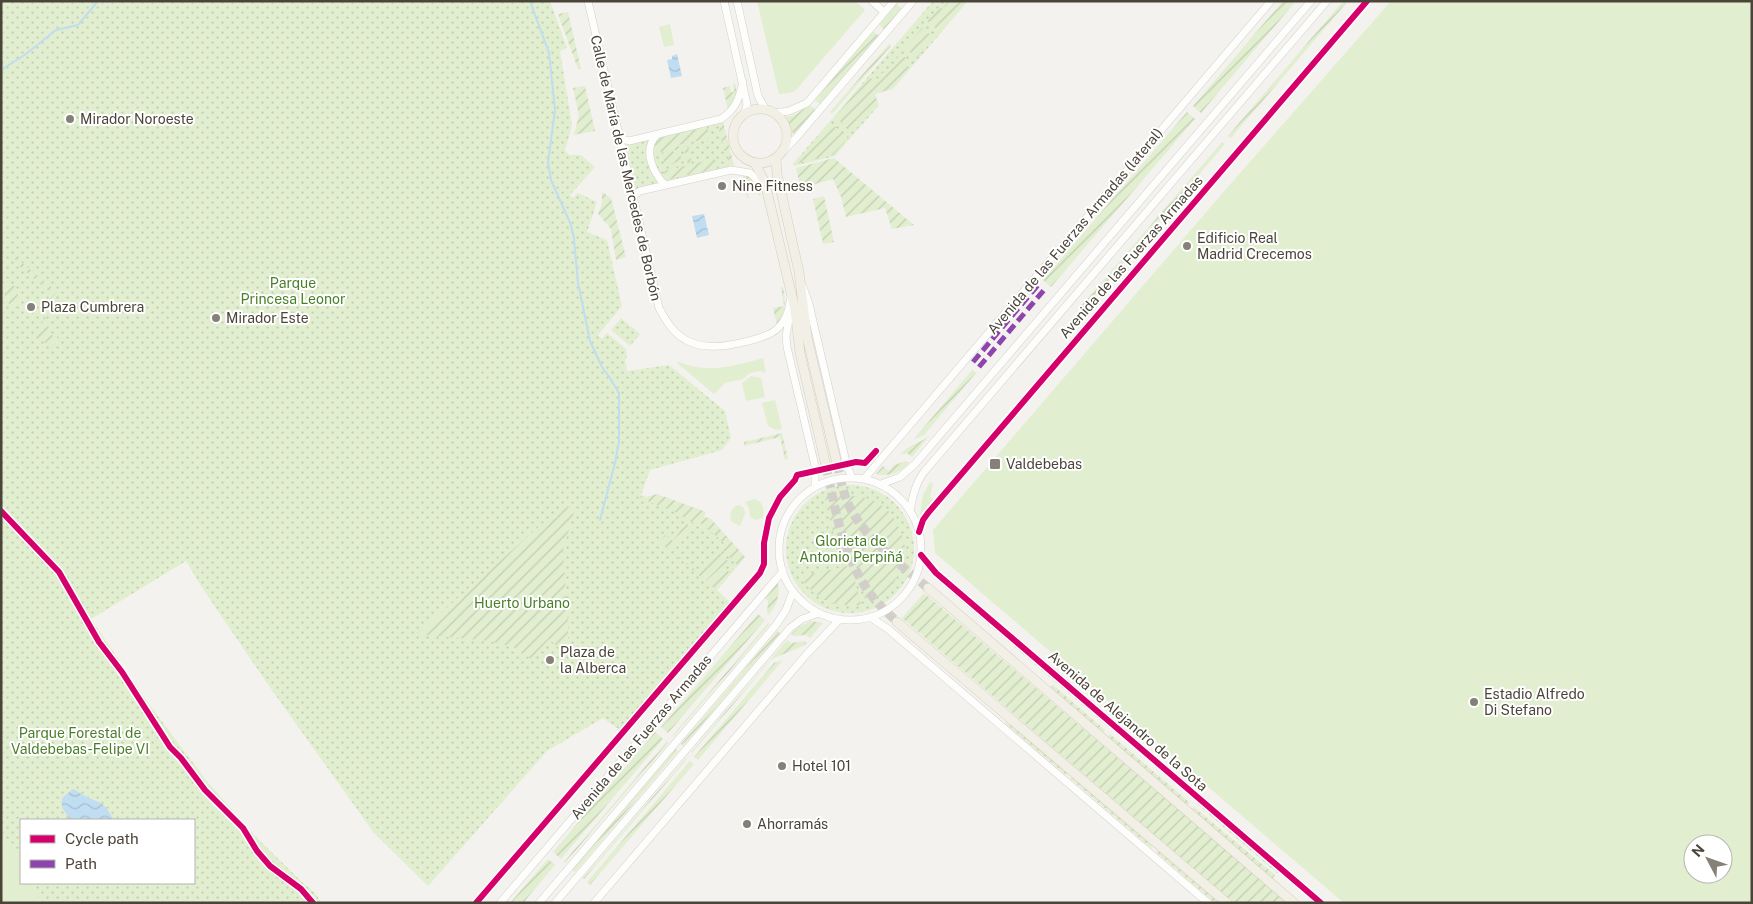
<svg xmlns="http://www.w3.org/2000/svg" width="1753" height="904" viewBox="0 0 1753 904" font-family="'Public Sans',sans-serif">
	<defs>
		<pattern id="park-dots" width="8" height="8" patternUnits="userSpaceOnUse" patternTransform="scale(1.25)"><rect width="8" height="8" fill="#e1eecf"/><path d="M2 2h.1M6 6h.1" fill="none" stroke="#c3cdb2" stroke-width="1.8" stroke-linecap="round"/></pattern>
		<pattern id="garden-furrows" width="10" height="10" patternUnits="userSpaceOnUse" patternTransform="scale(1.25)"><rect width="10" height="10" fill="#e1eecf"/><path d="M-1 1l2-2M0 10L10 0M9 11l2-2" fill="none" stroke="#c3cdb2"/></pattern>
		<pattern id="water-waves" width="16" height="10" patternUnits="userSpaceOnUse" patternTransform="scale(1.25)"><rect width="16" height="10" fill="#c0ddf1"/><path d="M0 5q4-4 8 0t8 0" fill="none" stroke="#a6bfcf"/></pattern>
	</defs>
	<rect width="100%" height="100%" fill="#f4f2ee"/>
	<!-- grass -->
	<path fill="#e1eecf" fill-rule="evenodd" d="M757,1H855L865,10L795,91L790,93L779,94Z
		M1391,1H1752V903H1344L935,553L933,530L1220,196ZM1693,844H1723V874H1693Z
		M670,24L674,45L664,47L659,27Z
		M763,358L766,373L760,371L750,373L743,379L725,383L714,394L677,363L679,362C706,374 735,366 763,358Z
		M751,376L761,378L765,397L746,401L742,383Z
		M775,400L782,429L776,430L768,426L762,403Z
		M930,482L933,484L930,497L934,500L920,515L923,495Z
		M754,499C762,501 765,508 763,516C759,521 754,521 750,516L749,508L745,502Z
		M739,505L744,508L745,514L740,526L732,522C728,515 731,507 739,505Z
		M1,832L21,861V883H31L36,890L40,903H1Z"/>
	<!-- park -->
	<path fill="url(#park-dots)" d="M1,1H550L567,48L560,51L572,125L565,151L569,155H581L595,167L570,195L573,198L578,193L597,202L587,232L607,240L622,306L598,335L602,339L607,333L626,349L627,358L625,359L627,371L669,365L725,411L731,438L722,450L650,470L641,495L711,519L745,557L717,590L730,602L620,730L603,718L547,751L428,886L374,833L269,686L201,586L186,561L91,619L149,704L205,779L253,834L303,883L316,894L321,903H40L36,890L31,883H194V820H21V861L1,832Z
		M933,1H968L893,89L875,94L879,105L835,156L794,166L793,164Z
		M723,122L733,166L636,189L626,145Z
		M621,318L640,334L630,346L611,330Z
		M786 549a64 64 0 1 1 128 0a64 64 0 1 1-128 0Z"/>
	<!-- garden -->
	<path fill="url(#garden-furrows)" d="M949,1H965L939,31L927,21L939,7L942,9Z
		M1283,1H1296L1201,113L1193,106Z
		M1343,1H1348L1231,138L1228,136Z
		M896,4L902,9L885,30L879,25Z
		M568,12L581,69H578L558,14Z
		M922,28L934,38L917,58L905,48Z
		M873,31L879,36L821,105L815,100Z
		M889,44L891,46L832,114L830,112Z
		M900,54L907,59L904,63L910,68L892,89L874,94L878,104L853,132L835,117L869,77L875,82L883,72L886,74L899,60L897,58Z
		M735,83C738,94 735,101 728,110L723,88L730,86L731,92H734L733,84Z
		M585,86L595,131L574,135L579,115L573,88Z
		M810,105L816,110L794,136L786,117L796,114Z
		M1187,112L1195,119L1051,287L1043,280Z
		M723,122L734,165L730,167L726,150L724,151L718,124Z
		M830,122L848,138L833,155L795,164Z
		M707,127L710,138L678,145L679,149L661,153L660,149L652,151L655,139Z
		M1222,142L1225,144L1085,308L1082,305Z
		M688,147L692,164L715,159L717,168L666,180L664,171L688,165L684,148Z
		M679,151L682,161L665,165L662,155Z
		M834,158L914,225L892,229L885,208L846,217L841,197L833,179L801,188L796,168Z
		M742,173C752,177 759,185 761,195L759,196L757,190L748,193L749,198H747Z
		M602,192L611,198L626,257L616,260L611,229L598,214L602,203Z
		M824,196L834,242L823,244L813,199Z
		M14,256L57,292L48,302L47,300L52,294L17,264Z
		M11,283L16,288L19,299L12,307L9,304L3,291Z
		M781,287H783C786,302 786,313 777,325L773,308L784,306Z
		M44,303L46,305L42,309L51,335L57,337L58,339L51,348L37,336L36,331L44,321L40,308Z
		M972,370L976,373L924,435L913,440Z
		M782,433L788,459L785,460L780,437L744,446V442Z
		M930,435L912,457L907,453L900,455C910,443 918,445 930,435Z
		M907,461L909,463C899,473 890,477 876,474L883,466L889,471L894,465Z
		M657,494L706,512L704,517L711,519L745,557L738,566L721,548L724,543L697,520L693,523L677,513L640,498L641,496L646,497Z
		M842,495C880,496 896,510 905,547L840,561L825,499Z
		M576,505L563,550L568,623V641L559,648L549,639L531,659L513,647L490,641L417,634L559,509Z
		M686,523L690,527L671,549L683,560L682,561L660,542L665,535L673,541Z
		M718,551L728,561L706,581L686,565L687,563L699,573Z
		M905,552C900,579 891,591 866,604L857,563Z
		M851,565L861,605C832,607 818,601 800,577Z
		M726,568L729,572L733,568L735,569L717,590L709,584Z
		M941,582L1109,726L1108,727L940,583Z
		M778,583C780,595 777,605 769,615L767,613L768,601L765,598Z
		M924,593L1288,903H1234L902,618Z
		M758,614L765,620L668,733L661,727Z
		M811,621L823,623L810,638L806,635L794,636L791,634L800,626Z
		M768,623L770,624L673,737L672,736Z
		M777,631L780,633L683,746L681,744Z
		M787,640L791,643L805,641L807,643C798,650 782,653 771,660L692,753L691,752Z
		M783,660L698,760L694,757L774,663Z
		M1053,685L1105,730L1103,733L1050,688Z
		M1006,722L1017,728L1069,773L1066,775L1005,723Z
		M655,732L663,739L561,859L553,852Z
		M1110,734L1190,803L1187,806L1107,738Z
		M667,741L668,743L565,863L564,862Z
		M676,749L678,751L575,872L572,870Z
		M686,758L687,759L584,879L583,878Z
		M690,761L694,764L590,885L587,882Z
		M1073,776L1153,845L1151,848L1071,779Z
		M1199,802L1279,871L1277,873L1197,804Z
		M1194,807L1275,875L1272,879L1191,811Z
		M1158,850L1220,903H1215L1156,852Z
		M548,859L555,865L523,903H510Z"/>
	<!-- water -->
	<path fill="url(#water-waves)" d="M677,54L682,76L671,78L667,60L672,59V56Z
		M704,214L709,235L697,238L692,216Z
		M73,789C77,791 80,793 83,795C102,805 102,799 114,820H70L62,807V798Z"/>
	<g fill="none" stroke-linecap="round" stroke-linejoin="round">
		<!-- stream -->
		<path stroke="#c0ddf1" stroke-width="2" d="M530,1L549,53L555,110L548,162L551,180L571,225L574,239L578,283L590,341L602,367L610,378L619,393V442L615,463L600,520
			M1,70L26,54L56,30L78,25L98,1"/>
		<!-- major-tunnel -->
		<path stroke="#d2cfca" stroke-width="9" stroke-dasharray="9 4.5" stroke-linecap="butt" d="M837,464C840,476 842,489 847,501C862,537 899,563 928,588
			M826,466C836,513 844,562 875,600C882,608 890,615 897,622"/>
		<!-- minor casing -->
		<g stroke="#d2d0cb" stroke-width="8">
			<path id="minor" d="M588,1L659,308C666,321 673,333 686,340C692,343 701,346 708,346C723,348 768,339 778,328C787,319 789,309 791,297
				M724,1L747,104L745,113
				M737,1L758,96L766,110
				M872,1L884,12
				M774,113L789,111L807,103L894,1
				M657,135C642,149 653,173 665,185
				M619,138L629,141L721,119C736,109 739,99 743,82
				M781,153L795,139L913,1
				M632,197L640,191L731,170L750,173L765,188
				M803,287L809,304L847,466L852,478
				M790,314L786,336L787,347L815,466V487
				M779 549a71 71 0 1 1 142 0a71 71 0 1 1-142 0Z
				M864,479L1271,1
				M881,484L900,477L915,464L1311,1
				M910,511C913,496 915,484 924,472L1327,1
				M919,532L923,520L928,513L1367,1
				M921,555L936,573L1321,903
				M870,617L888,629L1208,903
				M500,903L783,571
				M539,903L776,625L786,610L793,591
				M555,903L790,628L802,619L819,613
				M594,903L806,655L840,619"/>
		</g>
		<!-- major casing -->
		<g stroke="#d6cebb" stroke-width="10">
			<path id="major" d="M733 136a27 27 0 1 1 54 0a27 27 0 1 1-54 0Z
				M776,158L777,174L799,272L807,337L837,464
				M755,163L765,183L795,309L800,353L826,466
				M928,588L1294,903
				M897,622L1227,903"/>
		</g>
		<!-- minor -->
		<use href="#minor" stroke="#fdfdfc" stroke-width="7"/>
		<!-- major -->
		<use href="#major" stroke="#f2efe6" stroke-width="9"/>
		<!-- quiet -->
		<path stroke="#8e44ad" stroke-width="5" stroke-dasharray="10 5" stroke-linecap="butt" d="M973,362L1038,285
			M979,367L1044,290"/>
		<!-- cycleway casing -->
		<g stroke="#fff" stroke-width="9">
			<path id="cycleway" d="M1,511L59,572L99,642L122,672L170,747L181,758L205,790L243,828L257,851L270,866L301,889L313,903
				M919,532L923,520L928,513L1367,1
				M921,555L936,573L1321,903
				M476,903L760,573L764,564V543L769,518L780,497L795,480L797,475L856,462L865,463L876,451"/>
		</g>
		<!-- cycleway -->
		<use href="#cycleway" stroke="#d6006c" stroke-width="6"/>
	</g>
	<!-- markers -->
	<g fill="#868178" stroke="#fff" stroke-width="2">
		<circle cx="70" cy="119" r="5"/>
		<circle cx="722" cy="186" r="5"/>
		<circle cx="1187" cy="246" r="5"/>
		<circle cx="31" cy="307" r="5"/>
		<circle cx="216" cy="318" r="5"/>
		<rect x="989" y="458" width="12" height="12" rx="2.5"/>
		<circle cx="550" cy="660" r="5"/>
		<circle cx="1474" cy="702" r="5"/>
		<circle cx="782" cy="766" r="5"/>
		<circle cx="747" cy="824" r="5"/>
	</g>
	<g text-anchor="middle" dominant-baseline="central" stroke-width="4" stroke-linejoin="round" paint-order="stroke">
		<!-- poi labels -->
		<g font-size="14" fill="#4b4439" stroke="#fff" text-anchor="start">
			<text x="80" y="119">Mirador Noroeste</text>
			<text x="732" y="186">Nine Fitness</text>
			<text x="1197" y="238">Edificio Real<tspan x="1197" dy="16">Madrid Crecemos</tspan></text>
			<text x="41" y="307">Plaza Cumbrera</text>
			<text x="226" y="318">Mirador Este</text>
			<text x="1006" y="464">Valdebebas</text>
			<text x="560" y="652">Plaza de<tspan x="560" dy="16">la Alberca</tspan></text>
			<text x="1484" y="694">Estadio Alfredo<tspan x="1484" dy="16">Di Stefano</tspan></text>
			<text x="792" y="766">Hotel 101</text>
			<text x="757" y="824">Ahorramás</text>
		</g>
		<!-- street labels -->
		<g font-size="14" fill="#4b4439" stroke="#fff">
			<text transform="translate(626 168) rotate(77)">Calle de María de las Mercedes de Borbón</text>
			<text transform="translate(1075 231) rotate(-50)">Avenida de las Fuerzas Armadas (lateral)</text>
			<text transform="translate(1131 257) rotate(-49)">Avenida de las Fuerzas Armadas</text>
			<text transform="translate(1128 721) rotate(41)">Avenida de Alejandro de la Sota</text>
			<text transform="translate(641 737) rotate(-50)">Avenida de las Fuerzas Armadas</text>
		</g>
		<!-- park labels -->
		<g font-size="14" fill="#4a7f2a" stroke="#fff">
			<text x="293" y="283">Parque<tspan x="293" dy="16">Princesa Leonor</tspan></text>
			<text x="851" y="541">Glorieta de<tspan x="851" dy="16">Antonio Perpiñá</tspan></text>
			<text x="522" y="603">Huerto Urbano</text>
			<text x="80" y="733">Parque Forestal de<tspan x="80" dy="16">Valdebebas-Felipe VI</tspan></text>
		</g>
	</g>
	<!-- border -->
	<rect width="1753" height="904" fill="none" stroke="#4b4439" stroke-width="5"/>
	<!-- legend -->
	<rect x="20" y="819" width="175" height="65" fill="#ffffff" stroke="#b7b4b0"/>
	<rect x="30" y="835" width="25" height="8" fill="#d6006c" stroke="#b7b4b0"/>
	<text x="65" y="844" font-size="15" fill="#4b4439">Cycle path</text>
	<rect x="30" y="860" width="25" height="8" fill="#8e44ad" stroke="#b7b4b0"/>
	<text x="65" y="869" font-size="15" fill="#4b4439">Path</text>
	<!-- north arrow -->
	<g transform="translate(1708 859) rotate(311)"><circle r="24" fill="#ffffff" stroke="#b7b4b0"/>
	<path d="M0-4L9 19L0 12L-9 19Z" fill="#868178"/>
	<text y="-8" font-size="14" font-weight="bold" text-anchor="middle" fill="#4b4439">N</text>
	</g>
</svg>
